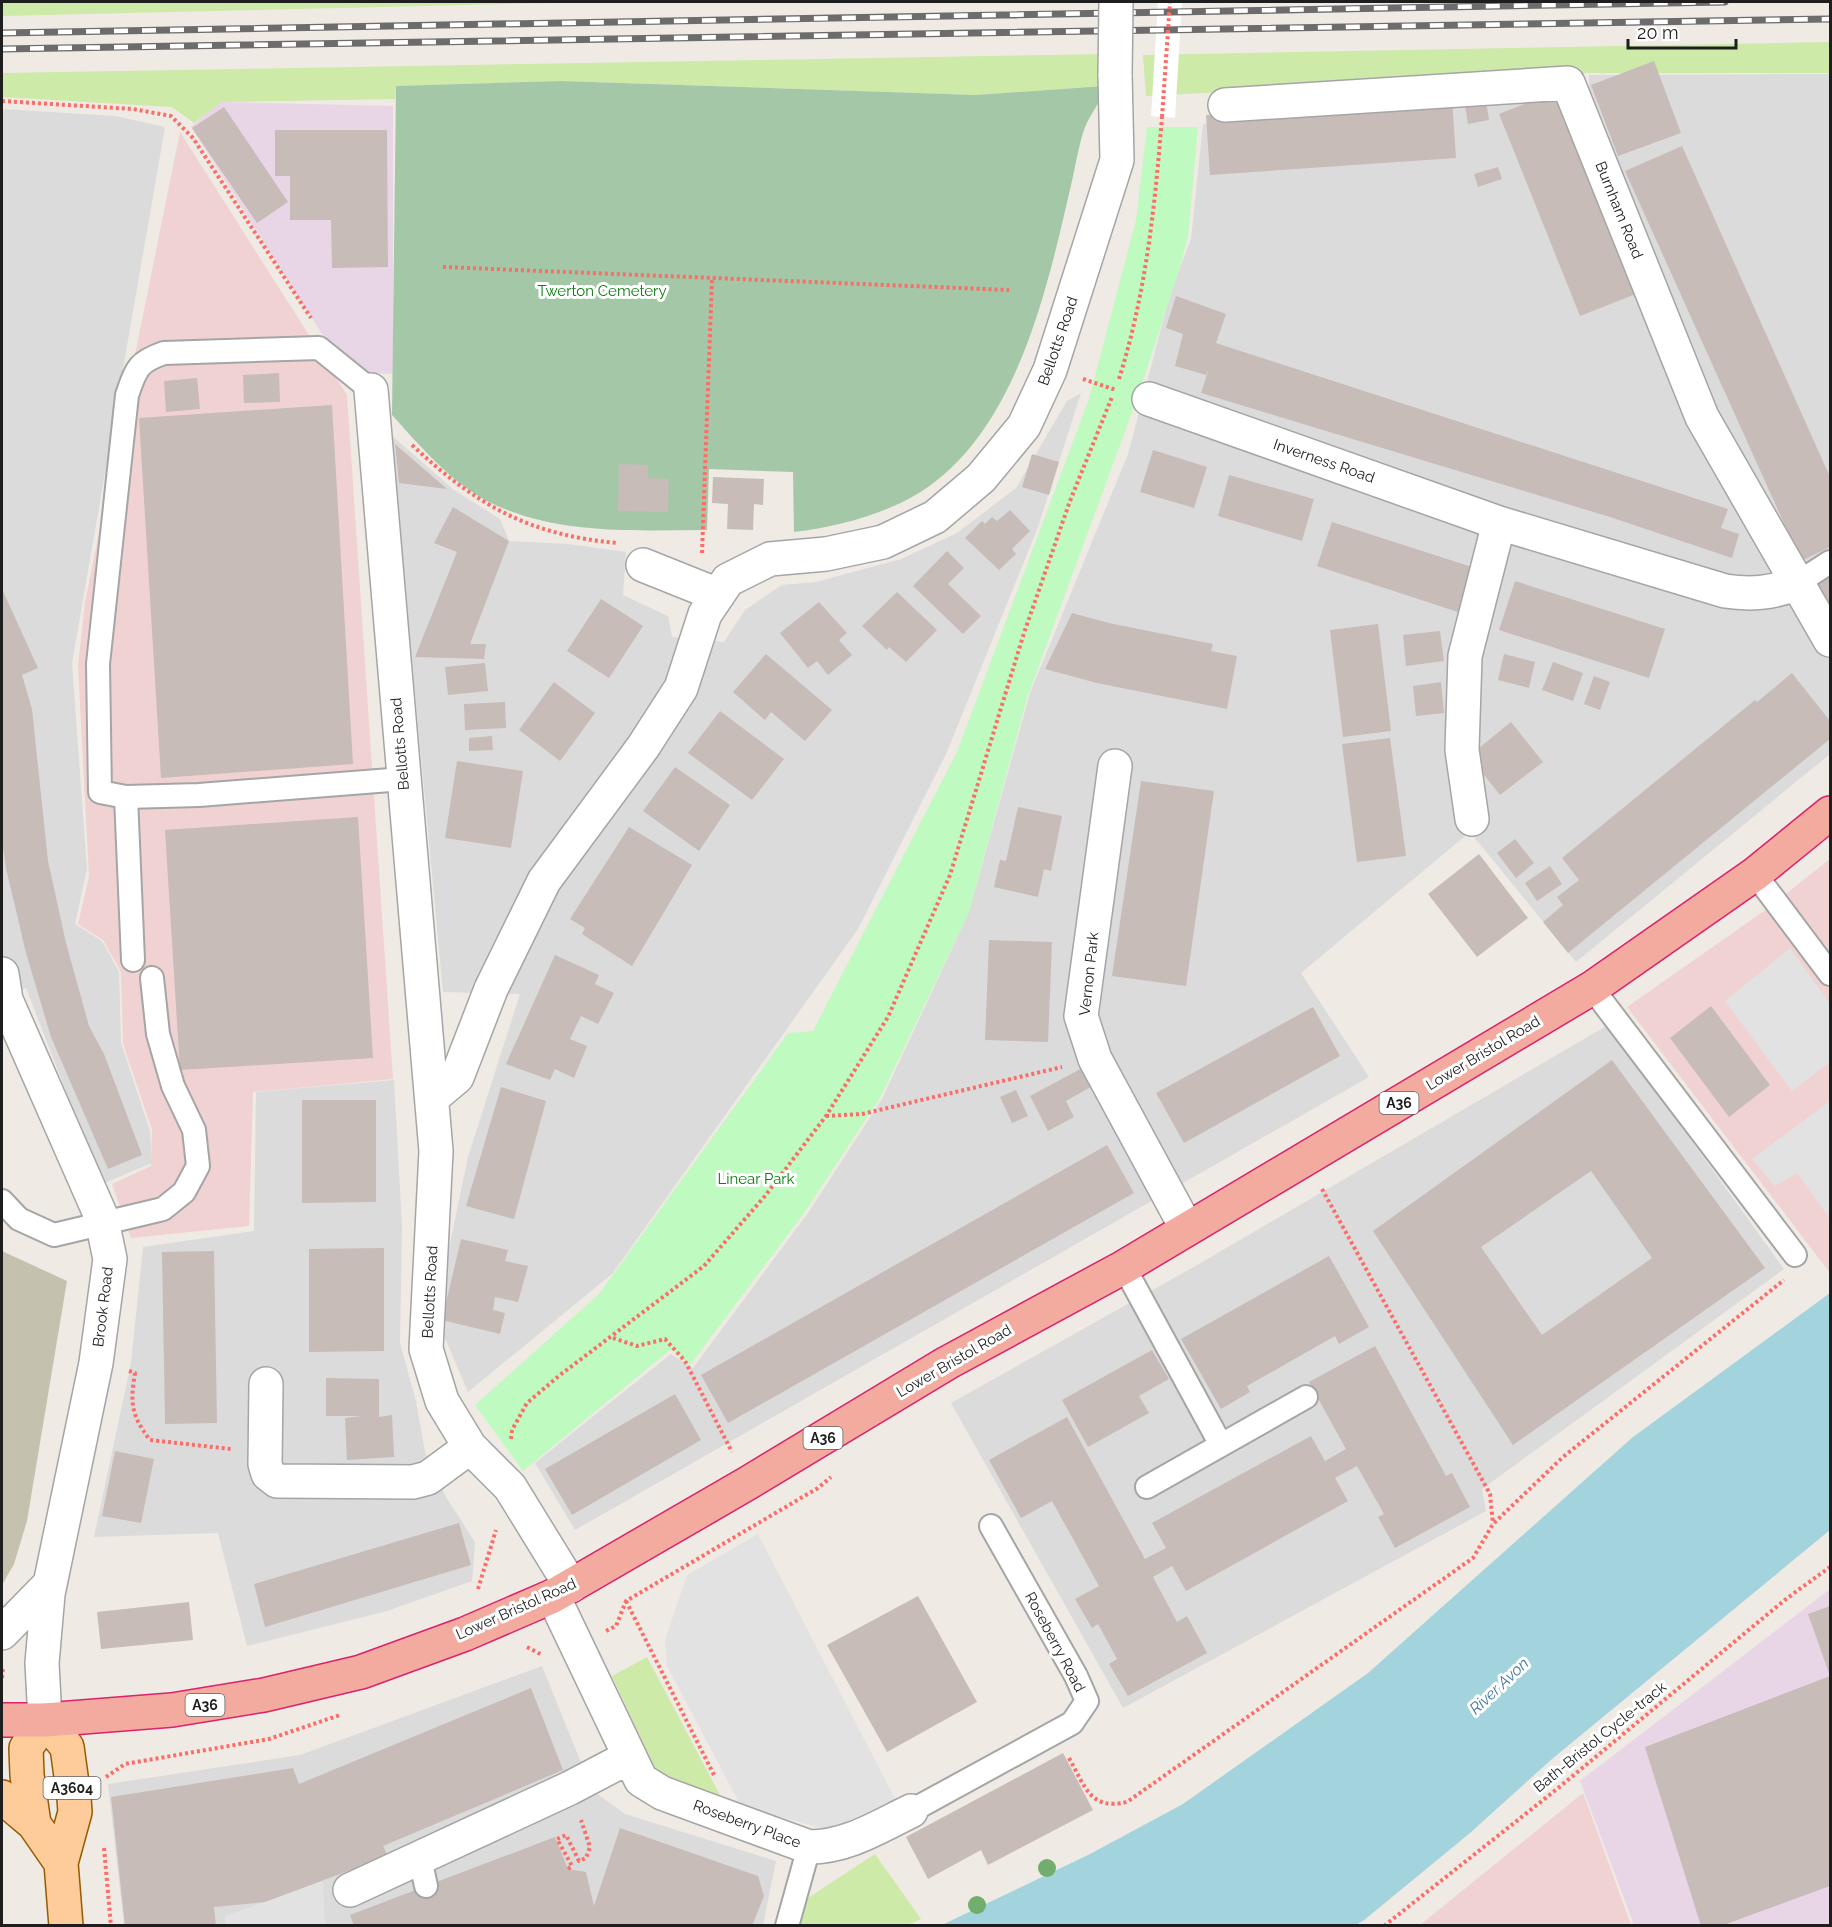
<svg xmlns="http://www.w3.org/2000/svg" width="1832" height="1927" viewBox="0 0 1832 1927" font-family="Raleway,sans-serif">
	<rect width="100%" height="100%" fill="#efeae3"/>
	<!-- residential -->
	<path fill="#dcdbdb" d="M1830,74V754L1576,962L1470,832L1301,973L1369,1077L575,1530L535,1463L671,1354L693,1368L808,1213L882,1099L969,912L1030,693L1128,454L1171,291L1191,239L1203,124L1589,96V75Z
		M2,109L115,116L165,127L72,663L87,869L75,924L102,941L119,972L121,1043L150,1131L152,1163L102,1184L26,988L2,992Z
		M1081,393L1038,527L947,752L858,929L612,1274L468,1392L439,1324V1296L468,1157L520,994L443,992L391,435L454,490L500,519L509,541L568,544L626,552L623,595L668,616L672,637L724,642L745,610L782,585L816,582L901,559L957,533L1016,488L1067,401Z
		M1608,1025L1784,1269L1482,1489L1486,1511L1123,1708L951,1403L1192,1268Z
		M394,1080L402,1226L400,1343L416,1401L425,1452L446,1497L475,1542L472,1581L387,1611L247,1646L218,1533L94,1537L131,1363L143,1247L254,1231L256,1092Z
		M542,1666L592,1790L625,1814L776,1861L763,1925H124L108,1784L300,1755Z"/>
	<!-- commercial -->
	<path fill="#f0d2d3" d="M180,132L347,395L393,1079L253,1092L249,1226L131,1238L112,1184L151,1166L152,1130L123,1044L121,972L103,940L78,924L89,876L78,666L85,602Z
		M1830,859V1273L1627,1007L1767,909Z
		M1583,1793L1631,1925H1420Z"/>
	<!-- industrial -->
	<path fill="#e8d5e6" d="M219,102L393,106V374L362,372L322,334L191,127Z
		M1830,1589V1925H1634L1580,1781Z"/>
	<!-- construction -->
	<path fill="#c4c2af" d="M2,1251L67,1281L27,1521L14,1564L2,1585Z"/>
	<!-- grass -->
	<path fill="#cdeaa8" d="M2,2H597L2,16Z
		M1830,42V73H1587L1146,96L1143,55Z
		M1107,54L1104,86L976,95L561,81L396,86L395,99L221,102L194,123L172,107L2,97V73Z
		M647,1657L720,1795L667,1778L656,1770L612,1676Z
		M875,1854L921,1919L907,1925L799,1926L805,1900Z"/>
	<!-- cemetery -->
	<path fill="#a4c8a7" d="M561,81L976,95L1104,86C1102,101 1091,113 1085,127C1079,144 1076,163 1072,181C1048,284 1018,432 919,493C882,515 837,527 794,532L793,472L709,469L707,530C633,530 556,536 487,501C450,481 420,446 392,415L396,86Z"/>
	<!-- park -->
	<path fill="#bffac0" d="M1147,127H1198L1188,236L1180,267L1138,396L1027,698L969,912L880,1098L804,1213L690,1365L671,1349L523,1471L475,1405L599,1294L788,1033L813,1031L957,752L1089,399L1136,220Z"/>
	<!-- parking -->
	<path fill="#e2e2e2" d="M1790,948L1830,1004V1062L1792,1091L1725,1001Z
		M1830,1101V1219L1797,1173L1775,1186L1752,1159Z
		M758,1534L895,1799L863,1817L825,1829L741,1806L667,1666L665,1640L687,1575Z
		M323,1881L325,1925H225V1916Z"/>
	<!-- water -->
	<path fill="#a3d4dd" d="M1830,1293V1530L1552,1759L1470,1833L1363,1921L1354,1926L942,1925L1090,1854L1183,1804L1368,1673L1633,1437Z"/>
	<!-- pier -->
	<path fill="#fff" d="M1158,2H1182L1175,118L1151,116Z"/>
	<!-- building -->
	<path fill="#c7bcb7" fill-rule="evenodd" d="M1654,61L1681,133L1618,156L1591,85Z
		M1559,90L1641,292L1580,316L1499,114Z
		M1485,94L1489,120L1468,124L1464,98Z
		M1452,98L1456,158L1210,175L1206,115Z
		M224,107L288,202L257,223L192,128Z
		M275,130H387L388,267L332,268L331,220H290V176H275Z
		M1682,146L1830,477V547L1801,561L1625,171Z
		M1498,167L1502,179L1478,187L1474,174Z
		M1176,296L1226,314L1216,343L1728,509L1721,528L1739,534L1732,558L1610,517L1201,393L1209,368L1206,375L1175,366L1183,334L1166,328Z
		M279,373L280,402L244,403L243,375Z
		M197,378L200,409L166,412L164,381Z
		M332,405L353,764L161,778L139,418Z
		M395,444L447,489L399,483Z
		M1153,450L1207,467L1194,508L1140,492Z
		M1032,454L1059,462L1049,495L1022,487Z
		M619,464L648,465V478L669,479L668,512L618,511Z
		M1229,475L1314,499L1302,541L1218,516Z
		M713,477L764,479L763,505L754,504L753,530L727,529L728,504L712,503Z
		M453,507L509,541L470,644H486L484,659L415,657L457,552L434,543Z
		M1010,510L1030,531L1012,549L1016,554L999,570L965,538L982,521L985,524L992,517L997,521Z
		M1332,522L1472,567L1458,612L1317,566Z
		M947,551L964,568L948,584L981,616L963,634L913,586Z
		M1830,570V614L1809,586Z
		M1515,581L1665,629L1649,678L1499,630Z
		M2,589L38,668L22,675L32,709L48,861L66,943L89,1026L104,1054L142,1155L108,1169L51,1037L26,953L6,868L2,840Z
		M897,592L937,630L906,662L889,647L887,650L862,626Z
		M601,599L643,626L609,678L567,651Z
		M819,602L847,633L839,640L852,655L828,675L817,661L808,668L780,633Z
		M1072,613L1109,623L1213,644L1211,651L1237,656L1227,709L1097,683L1045,669Z
		M1378,624L1391,731L1343,737L1330,630Z
		M1440,631L1444,661L1406,666L1403,635Z
		M766,654L832,710L805,741L771,712L765,720L733,692Z
		M1504,654L1535,662L1529,688L1498,680Z
		M1553,662L1583,673L1573,701L1542,690Z
		M485,663L488,691L448,695L445,667Z
		M1792,673L1830,721V739L1568,953L1543,922L1563,905L1557,897L1579,880L1562,858L1755,700L1757,702Z
		M1594,676L1610,682L1600,710L1584,704Z
		M554,682L595,713L560,761L519,730Z
		M1441,682L1444,713L1416,716L1413,686Z
		M505,702L506,728L465,730L464,704Z
		M720,711L784,759L752,800L688,753Z
		M1511,722L1543,762L1500,795L1469,756Z
		M492,736L493,750L469,751V738Z
		M1390,738L1406,856L1357,862L1342,744Z
		M457,761L523,771L511,848L445,838Z
		M675,767L730,805L699,851L643,811Z
		M1141,781L1214,791L1186,986L1112,976Z
		M1018,807L1062,816L1051,871L1044,869L1038,897L994,887L1000,860L1006,861Z
		M358,817L373,1058L180,1070L165,830Z
		M629,827L692,865L632,966L582,934L585,928L570,919Z
		M1515,839L1534,863L1516,878L1497,853Z
		M1479,854L1528,918L1477,957L1428,894Z
		M1550,866L1562,884L1537,901L1525,883Z
		M989,940L1052,942L1048,1042L985,1040Z
		M555,955L599,975L595,984L614,993L598,1024L581,1016L570,1039L587,1046L574,1078L555,1069L550,1080L506,1064Z
		M1711,1006L1770,1085L1729,1117L1670,1038Z
		M1313,1007L1340,1056L1184,1143L1156,1093Z
		M1612,1060L1765,1268L1513,1445L1373,1231ZM1591,1171L1652,1258L1542,1335L1481,1247Z
		M1086,1066L1096,1084L1066,1101L1074,1117L1048,1131L1030,1096Z
		M501,1087L546,1101L514,1219L466,1206Z
		M1016,1090L1028,1116L1012,1123L1000,1097Z
		M302,1100H376V1202L302,1203Z
		M1107,1145L1134,1193L728,1423L701,1375Z
		M461,1239L508,1250L505,1261L528,1266L518,1302L495,1297L493,1310L505,1313L500,1334L442,1320Z
		M384,1248V1351L309,1352V1249Z
		M214,1251L217,1423L165,1424L162,1252Z
		M1329,1256L1369,1327L1339,1344L1335,1336L1247,1386L1250,1392L1221,1409L1181,1339Z
		M1375,1346L1446,1476L1452,1473L1470,1507L1395,1548L1378,1517L1384,1514L1357,1466L1335,1478L1348,1501L1186,1591L1172,1566L1153,1577L1177,1622L1187,1616L1207,1653L1128,1696L1109,1664L1117,1659L1098,1624L1092,1628L1075,1599L1099,1586L1052,1501L1021,1518L989,1460L1067,1417L1145,1559L1166,1548L1152,1523L1311,1436L1325,1461L1346,1449L1309,1382Z
		M1152,1350L1169,1379L1139,1396L1149,1413L1088,1447L1062,1400Z
		M326,1378L379,1379V1417L392,1415L394,1457L347,1460L345,1418L362,1416H326Z
		M675,1394L701,1440L572,1515L545,1469Z
		M115,1451L154,1459L141,1523L102,1516Z
		M459,1523L471,1565L265,1627L254,1584Z
		M918,1596L977,1702L887,1752L827,1645Z
		M189,1602L193,1640L101,1649L97,1612Z
		M1830,1606V1886L1721,1926H1701L1645,1747L1830,1676L1808,1614Z
		M531,1688L563,1770L383,1846L388,1856L265,1902L214,1907L216,1926H125L111,1797L293,1768L299,1784Z
		M1063,1753L1093,1810L988,1865L981,1850L928,1879L906,1837Z
		M620,1828L758,1876L764,1896L752,1926H354L350,1915L555,1837L568,1869L586,1872L594,1906Z"/>
	<g fill="none" stroke-linecap="round" stroke-linejoin="round">
		<!-- service casing -->
		<g stroke="#a5a5a5" stroke-width="26">
			<path id="service" d="M371,390L319,348L164,353C137,362 136,370 127,395L98,664L100,792L126,797L199,795L403,779
				M1796,584L1830,562
				M126,797L133,960
				M1755,874L1830,974
				M1592,988L1795,1255
				M2,1201L19,1219L54,1235L163,1209L184,1192L198,1166L194,1130L173,1086L158,1034L152,978
				M1124,1267L1221,1445
				M1147,1487L1306,1397
				M911,1811L1072,1723L1087,1701L1076,1676L991,1526
				M420,1858L426,1886
				M787,1926L809,1847"/>
		</g>
		<!-- minor casing -->
		<g stroke="#a5a5a5" stroke-width="36">
			<path id="minor" d="M1225,105L1568,83L1702,417L1830,640
				M371,390L436,1151L426,1349L442,1401L470,1447L510,1487L571,1586
				M1149,399L1499,523L1725,591C1751,595 1771,593 1796,584
				M643,565L718,595
				M1115,766L1081,1016L1095,1059L1187,1229
				M1472,819L1462,750L1465,656L1499,523
				M2,974L6,1000L101,1216L110,1259L96,1363L48,1594L42,1663L45,1720
				M432,1098L457,1077L491,989L544,881L643,747L681,688L705,614L728,580L770,559L826,554L883,542L935,517L981,478L1024,426L1050,370L1117,160L1115,74
				M266,1384L265,1464L268,1474L277,1481L413,1482L428,1478L470,1447
				M553,1596L641,1780L662,1793L809,1847C847,1847 878,1827 911,1811
				M2,1633L49,1585
				M350,1890L570,1788L629,1757"/>
		</g>
		<!-- primary casing -->
		<g stroke="#975b00" stroke-width="36">
			<path id="primary" d="M2,1797L34,1824
				M61,1863L34,1824L27,1775L26,1748L45,1720L67,1747L74,1798L75,1812L61,1863L66,1926"/>
		</g>
		<!-- trunk casing -->
		<g stroke="#dc216d" stroke-width="36">
			<path id="trunk" d="M2,1720H45L172,1710L264,1695L361,1672L465,1634L553,1596L748,1483L947,1363L1124,1267L1592,988L1755,874L1830,813"/>
		</g>
		<!-- path -->
		<path stroke="#fc6d68" stroke-width="4" stroke-dasharray="3 3" stroke-linecap="butt" d="M2,101L133,109L171,116L193,138L311,318
			M443,267L1009,290
			M1083,379L1116,390
			M1119,379C1146,293 1155,206 1162,117
			M412,445C476,505 529,535 617,543
			M702,553L712,278
			M826,1116L862,1114L1062,1067
			M1322,1189L1490,1494L1493,1524
			M613,1338L637,1346L665,1339L685,1361L732,1452
			M129,1371L135,1373C130,1403 131,1415 150,1440L231,1449
			M511,1439L512,1430L527,1403L560,1375L704,1266L765,1196L826,1116L888,1017L950,875L1024,633L1070,501L1112,397
			M478,1589L496,1530
			M626,1601L714,1775
			M606,1631L616,1626L626,1601L818,1488L831,1477
			M527,1647L542,1655
			M2,1678L3,1667
			M1069,1758C1085,1786 1090,1811 1127,1802L1473,1558L1493,1524L1563,1457L1784,1280
			M106,1777L125,1764L269,1739L340,1715
			M104,1848L111,1926
			M568,1869L572,1866L557,1839L566,1835L579,1861L586,1858L590,1847L581,1820
			M1384,1926L1557,1789L1786,1599L1830,1567"/>
		<!-- service -->
		<use href="#service" stroke="#fff" stroke-width="22"/>
		<!-- minor -->
		<use href="#minor" stroke="#fff" stroke-width="33"/>
		<!-- primary -->
		<use href="#primary" stroke="#fdcc9a" stroke-width="33"/>
		<!-- trunk -->
		<use href="#trunk" stroke="#f2ab9e" stroke-width="33"/>
		<!-- rail casing -->
		<g stroke="#6c6c6c" stroke-width="7">
			<path id="rail" d="M2,33L1725,2
				M2,49L1830,19"/>
		</g>
		<!-- rail -->
		<use href="#rail" stroke="#fff" stroke-width="4.5" stroke-dasharray="14" stroke-linecap="butt"/>
		<!-- minor-bridge casing -->
		<g stroke="#a5a5a5" stroke-width="36" stroke-linecap="butt">
			<path id="minor-bridge" d="M1115,74L1116,2"/>
		</g>
		<!-- path-bridge -->
		<path stroke="#fc6d68" stroke-width="4" stroke-dasharray="3 3" stroke-linecap="butt" d="M1162,117L1170,2"/>
		<!-- minor-bridge -->
		<use href="#minor-bridge" stroke="#fff" stroke-width="33"/>
	</g>
	<!-- trees -->
	<g fill="#71ae6d">
		<circle cx="1047" cy="1868" r="9"/>
		<circle cx="977" cy="1905" r="9"/>
	</g>
	<g text-anchor="middle" dominant-baseline="central" stroke-width="6" stroke-linejoin="round" paint-order="stroke">
		<!-- shield labels -->
		<g fill="#fff" stroke="#626262" stroke-width="1.5">
			<rect x="1379.5" y="1092" width="39" height="22" rx="4.5"/>
			<rect x="803.5" y="1427" width="39" height="22" rx="4.5"/>
			<rect x="185.5" y="1694" width="39" height="22" rx="4.5"/>
			<rect x="43.5" y="1777" width="57" height="22" rx="4.5"/>
		</g>
		<g font-size="14" font-weight="bold" fill="#1e1e1e">
			<text x="1399" y="1103">A36</text>
			<text x="823" y="1438">A36</text>
			<text x="205" y="1705">A36</text>
			<text x="72" y="1788">A3604</text>
		</g>
		<!-- street labels -->
		<g font-size="15" fill="#1e1e1e" stroke="#fff">
			<text transform="translate(1619 210) rotate(68)">Burnham Road</text>
			<text transform="translate(1058 341) rotate(-71)">Bellotts Road</text>
			<text transform="translate(1324 461) rotate(19)">Inverness Road</text>
			<text transform="translate(400 744) rotate(-95)">Bellotts Road</text>
			<text transform="translate(1089 974) rotate(-84)">Vernon Park</text>
			<text transform="translate(1483 1053) rotate(-31)">Lower Bristol Road</text>
			<text transform="translate(430 1292) rotate(-87)">Bellotts Road</text>
			<text transform="translate(103 1307) rotate(-83)">Brook Road</text>
			<text transform="translate(954 1361) rotate(-30)">Lower Bristol Road</text>
			<text transform="translate(516 1609) rotate(-24)">Lower Bristol Road</text>
			<text transform="translate(1055 1642) rotate(62)">Roseberry Road</text>
			<text transform="translate(1600 1737) rotate(-39)">Bath-Bristol Cycle-track</text>
			<text transform="translate(747 1824) rotate(20)">Roseberry Place</text>
		</g>
		<!-- park labels -->
		<g font-size="15" fill="#0a7d0c" stroke="#fff">
			<text x="602" y="291">Twerton Cemetery</text>
			<text x="756" y="1179">Linear Park</text>
		</g>
		<!-- water labels -->
		<g font-size="16" font-style="italic" fill="#43779f" stroke="#fff">
			<text transform="translate(1499 1686) rotate(-43)">River Avon</text>
		</g>
	</g>
	<!-- border -->
	<rect width="1832" height="1927" fill="none" stroke="#1e1e1e" stroke-width="6"/>
	<!-- scale -->
	<path d="M1628 39v9h108v-9" fill="none" stroke="#1e1e1e" stroke-width="3"/>
	<text x="1637" y="39" font-size="18" fill="#1e1e1e" stroke="#ffffff" stroke-width="4.5" paint-order="stroke">20 m</text>
</svg>
